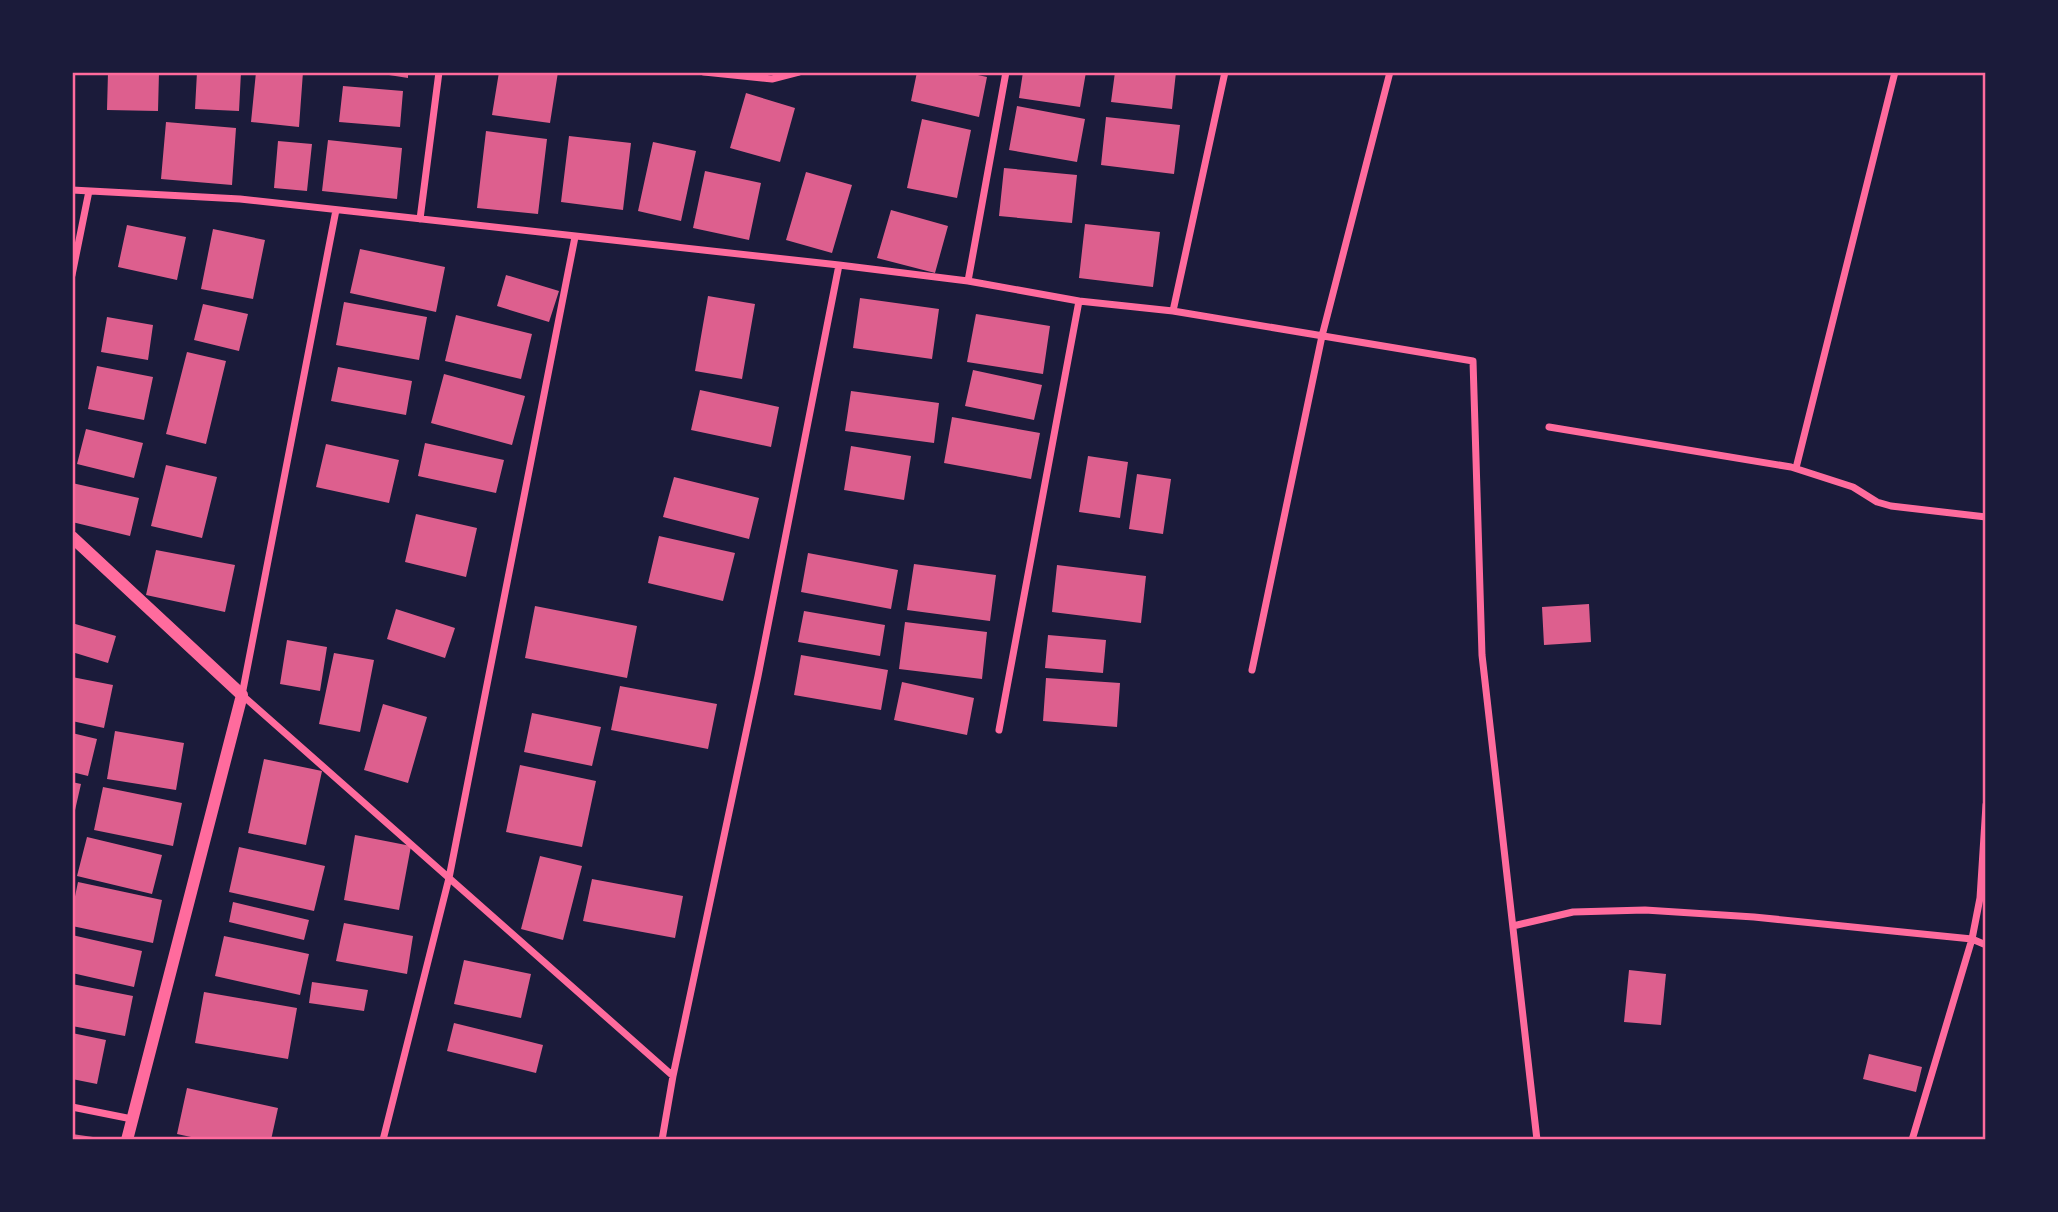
<svg xmlns="http://www.w3.org/2000/svg" width="2058" height="1212" viewBox="0 0 2058 1212" font-family="'IBM Plex Sans',sans-serif">
	<rect width="100%" height="100%" fill="#1b1b3a"/>
	<!-- building -->
	<path fill="#dd5f8e" d="M108,72H159L158,111L107,110Z
		M197,72H241L239,111L195,109Z
		M256,72H303L299,127L251,122Z
		M370,72H408V78Z
		M499,72H558L550,123L492,115Z
		M917,72H964L987,77L979,117L911,101Z
		M1023,72H1086L1080,107L1019,98Z
		M1115,72H1176L1172,109L1111,102Z
		M343,86L403,91L400,127L339,122Z
		M746,93L795,108L780,162L730,148Z
		M1017,106L1085,119L1077,162L1009,150Z
		M1106,117L1180,125L1174,174L1101,165Z
		M922,119L971,130L957,198L907,188Z
		M166,122L236,128L232,185L161,179Z
		M486,131L547,139L538,214L477,208Z
		M569,136L631,143L623,210L561,202Z
		M328,140L402,148L397,199L322,191Z
		M278,141L312,144L307,191L274,188Z
		M653,142L696,151L681,221L638,211Z
		M1004,168L1077,175L1072,223L999,216Z
		M705,171L761,183L749,240L693,228Z
		M806,172L852,185L832,253L786,240Z
		M891,210L948,226L935,273L877,258Z
		M1085,224L1160,232L1153,287L1079,278Z
		M127,225L186,237L177,280L118,267Z
		M213,229L265,240L253,299L201,289Z
		M360,249L445,267L436,312L350,293Z
		M506,275L559,291L549,322L497,306Z
		M708,296L755,304L742,379L695,371Z
		M860,298L939,309L932,359L853,348Z
		M344,302L427,317L419,360L336,345Z
		M203,304L248,314L239,351L194,340Z
		M976,314L1050,326L1043,374L967,362Z
		M456,315L532,334L521,379L445,361Z
		M107,317L153,325L148,360L101,352Z
		M187,352L226,361L206,444L166,434Z
		M97,366L153,377L144,420L88,409Z
		M338,367L412,381L406,415L331,401Z
		M973,370L1042,385L1034,420L965,406Z
		M444,374L525,396L512,445L431,423Z
		M700,390L779,407L771,447L691,430Z
		M851,391L939,403L934,443L845,431Z
		M952,417L1040,433L1031,479L944,463Z
		M86,429L143,443L134,478L77,464Z
		M425,443L504,460L496,493L418,476Z
		M326,444L399,460L389,503L316,487Z
		M851,446L911,456L904,500L844,490Z
		M1088,456L1128,462L1120,518L1079,512Z
		M166,465L217,477L202,538L151,526Z
		M1137,474L1171,479L1163,534L1129,529Z
		M674,477L759,498L749,539L663,517Z
		M72,483L139,498L130,536L72,522Z
		M416,514L477,528L466,577L405,562Z
		M659,536L735,553L723,601L648,583Z
		M156,550L235,565L225,612L146,595Z
		M808,553L898,570L891,609L801,592Z
		M914,564L996,575L990,621L907,610Z
		M1057,565L1146,576L1141,623L1052,612Z
		M1589,604L1591,642L1544,645L1542,607Z
		M535,606L637,626L627,678L525,658Z
		M396,609L455,628L445,658L387,639Z
		M804,611L885,625L880,656L798,642Z
		M905,622L987,632L982,679L899,669Z
		M72,623L116,636L108,663L72,652Z
		M1048,635L1106,640L1103,673L1045,668Z
		M287,640L327,647L320,691L280,684Z
		M334,653L374,660L360,732L319,724Z
		M801,655L888,670L881,710L794,695Z
		M72,677L113,685L104,728L72,721Z
		M1046,678L1120,683L1117,727L1043,721Z
		M902,682L974,698L967,735L894,720Z
		M620,686L717,704L708,749L611,730Z
		M383,704L427,717L408,783L364,770Z
		M532,713L601,727L592,766L524,752Z
		M115,731L184,743L176,790L107,779Z
		M72,733L97,739L88,776L72,772Z
		M264,759L322,771L306,845L248,833Z
		M520,765L596,781L582,847L506,832Z
		M72,782L81,784L73,819H72Z
		M103,787L182,803L173,846L94,830Z
		M355,835L411,846L399,910L344,900Z
		M87,837L162,855L152,894L77,876Z
		M239,847L325,866L314,911L229,892Z
		M540,856L582,866L563,940L521,929Z
		M592,879L683,896L675,938L583,921Z
		M78,882L162,900L153,943L72,926V911Z
		M233,902L309,920L304,940L229,922Z
		M344,923L413,936L407,974L336,961Z
		M72,935L142,951L134,987L72,973Z
		M224,936L309,954L300,995L215,976Z
		M464,960L531,974L521,1018L454,1004Z
		M1629,970L1666,974L1661,1025L1624,1022Z
		M312,982L368,990L364,1011L309,1003Z
		M72,984L133,996L125,1036L72,1026Z
		M204,992L297,1008L288,1059L195,1043Z
		M454,1023L543,1045L536,1073L447,1051Z
		M72,1033L106,1040L97,1084L72,1079Z
		M1869,1054L1922,1067L1916,1092L1863,1079Z
		M187,1088L278,1108L271,1140H205L177,1134Z
		M72,1134L100,1138L99,1140H72Z"/>
	<g fill="none" stroke-linecap="round" stroke-linejoin="round">
		<!-- minor -->
		<path stroke="#ff6b9d" stroke-width="7" d="M704,72L772,79L799,72
			M72,190L240,199L839,265L758,676L673,1076
			M336,210L242,695L673,1076L662,1140
			M420,219L439,72
			M839,265L968,281L1006,72
			M72,275L89,191
			M968,281L1079,301L1173,311L1225,72
			M1173,311L1473,361L1482,655L1537,1140
			M1549,427L1791,467L1853,487L1877,502L1891,506L1986,517
			M1796,468L1895,72
			M1252,670L1322,336L1390,72
			M999,730L1079,301
			M1513,926L1573,912L1645,910L1754,917L1972,939L1986,945
			M72,1107L132,1119
			M383,1140L449,878L575,237
			M1912,1140L1972,939L1980,898L1986,805"/>
		<!-- tertiary -->
		<path stroke="#ff6b9d" stroke-width="12" d="M72,537L242,695L127,1140"/>
	</g>
	<!-- border -->
	<rect width="2058" height="1212" fill="none" stroke="#1b1b3a" stroke-width="147"/>
	<rect x="74" y="74" width="1910" height="1064" fill="none" stroke="#ff6b9d" stroke-width="2.5"/>
</svg>
